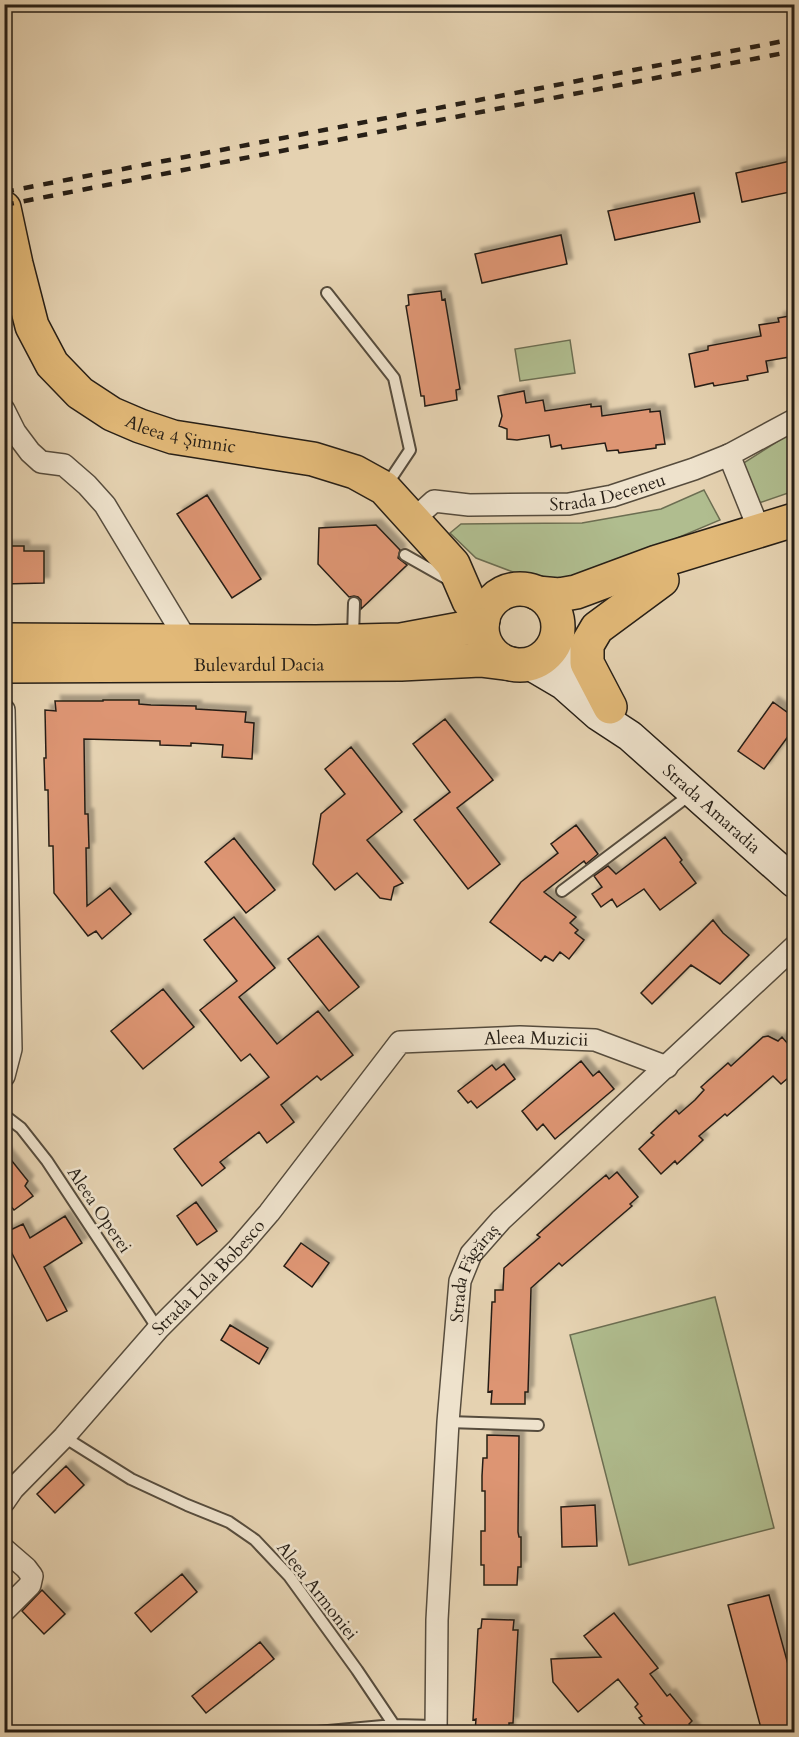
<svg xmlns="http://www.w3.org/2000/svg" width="799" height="1737" viewBox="0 0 799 1737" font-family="Cardo,serif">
	<defs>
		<filter id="shadow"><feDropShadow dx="5.5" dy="-5.5" stdDeviation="1.5" flood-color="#0004"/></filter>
	</defs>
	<rect width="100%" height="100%" fill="#e5d2b1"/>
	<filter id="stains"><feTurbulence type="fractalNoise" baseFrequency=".00333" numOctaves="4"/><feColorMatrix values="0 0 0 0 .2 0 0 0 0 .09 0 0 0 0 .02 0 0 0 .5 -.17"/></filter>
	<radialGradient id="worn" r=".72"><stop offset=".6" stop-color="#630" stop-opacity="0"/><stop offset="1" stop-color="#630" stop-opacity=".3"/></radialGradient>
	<!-- green -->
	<path fill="#b0bd8f" stroke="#6c6e52" stroke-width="1.5" d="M570,340L575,373L520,381L515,349Z
		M794,431V491L756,504L742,464Z
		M704,490L720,520L568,584L526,577L476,558L450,533L461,524L582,523L661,509Z
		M715,1297L774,1528L629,1565L570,1335Z"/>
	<!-- building -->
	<path fill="#dd9573" stroke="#271f16" stroke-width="1.5" filter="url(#shadow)" d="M795,160V191L742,202L736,173Z
		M694,193L700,222L615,240L608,211Z
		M561,235L567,264L482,283L475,254Z
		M441,291L442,300L445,299L460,389L456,390L457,400L425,406L424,396H421L406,306L409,305L408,295Z
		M795,315V356L766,361L768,372L747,376L748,380L714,386L713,383L695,387L689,354L708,350V346L761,336L759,325L779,322L778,318Z
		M524,391L526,403L543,400L545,411L591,404V407L601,406L602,416L650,409V412L660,411L665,444L656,445V448L619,453L618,450L607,451L605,443L562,449L561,445L551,447L549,435L517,440L507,439V429L499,426L502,416L498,396Z
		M207,495L261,579L232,598L177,514Z
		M376,525L400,550L398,558L407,565L361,609V600L358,597L354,596L349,597L318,564L319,528Z
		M4,546H24V551H44V583L4,584Z
		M103,700H139V704L151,705L196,706V709L246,712L245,722L254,723L252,759L222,757L223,745L191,743V746L160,745V741L84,739L85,814H88L89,848H86L87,906L110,888L131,914L102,939L96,931L88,936L54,893L53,846H49L48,790H45L44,758H46L45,710L56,711L55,701H103Z
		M773,702L795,718V727L764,769L738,751Z
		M445,719L493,780L457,808L500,864L468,889L414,820L450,792L413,744Z
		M351,747L402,812L367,840L403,883L394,887L391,900L380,898L357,873L335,890L313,864L321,814L345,794L325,769Z
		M576,825L598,854L586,864L584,861L544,892L576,917L570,923L578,930L575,933L584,940L569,959L560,952L553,961L545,956L541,961L490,922L521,882L558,853L551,844Z
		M665,837L682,860L680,862L696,883L660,910L644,889L617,907L612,899L601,907L592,894L602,887L594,876L608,866L616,874Z
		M234,838L275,890L246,913L205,862Z
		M234,917L275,968L239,997L277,1044L318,1011L353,1055L321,1080L317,1076L281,1105L294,1122L267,1143L259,1132L220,1162L225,1168L202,1186L174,1149L269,1077L250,1054L241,1061L200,1010L237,981L204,940Z
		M713,920L723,933L749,955L720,984L691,965L652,1004L641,993Z
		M318,936L359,987L329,1011L288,959Z
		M163,989L194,1027L143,1069L111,1031Z
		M768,1036L778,1041L782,1037L795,1052V1072L781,1084L773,1076L727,1116L725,1114L699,1136L703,1140L677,1164L675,1161L661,1174L639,1149L654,1135L651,1133L676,1110L679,1114L695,1100L704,1090L701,1087L728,1063L731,1066L763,1037Z
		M581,1061L593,1076L599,1071L614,1089L555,1139L543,1124L537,1130L522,1111Z
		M504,1064L515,1079L477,1108L471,1101L468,1103L458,1091L492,1065L496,1070Z
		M4,1151L28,1181L25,1186L33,1196L14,1210L4,1198Z
		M617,1172L638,1197L630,1204L632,1206L562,1266L559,1263L531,1288L528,1392H525V1404H491L492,1391L488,1392L492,1302H495V1290H503L504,1268L540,1237L537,1235L593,1186L606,1175L609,1179Z
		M196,1202L217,1231L197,1245L177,1216Z
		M65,1216L82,1243L44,1267L67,1311L47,1321L4,1238V1233L23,1224L30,1238Z
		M301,1243L329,1263L312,1287L284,1266Z
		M230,1325L268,1348L259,1364L221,1340Z
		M487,1435L519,1436L518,1532L519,1537H521V1567H518L517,1585H484V1565H481V1531H485V1491H482V1476L483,1458H487Z
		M66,1466L84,1485L55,1513L37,1494Z
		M595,1505L597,1546L562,1547L561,1507Z
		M182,1574L197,1592L151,1632L135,1613Z
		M42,1590L65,1614L44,1634L22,1611Z
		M769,1595L795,1690V1732H762L728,1605Z
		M614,1613L658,1668L650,1674L667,1696L670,1694L692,1721L689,1724L696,1732H651L639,1718L642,1716L635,1707L638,1704L618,1679L578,1712L553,1682L551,1659L601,1657L584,1636Z
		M482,1619L514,1620L513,1630H518L513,1723H509V1732H475L476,1719L473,1720L475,1685L478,1629L481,1628Z
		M260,1642L274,1659L206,1713L192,1696Z"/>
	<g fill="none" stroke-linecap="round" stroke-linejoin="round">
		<!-- service casing -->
		<g stroke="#564c3d" stroke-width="14">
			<path id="service" d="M327,293L394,378L410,450L386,486
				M405,555L451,581
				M353,637L354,603
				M562,891L691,794
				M4,1115L21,1128L47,1161L158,1329
				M448,1422L538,1425
				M64,1437L131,1479L187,1505L229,1522L255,1540L289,1576L357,1670L394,1725
				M317,1732L394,1725L435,1726"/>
		</g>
		<!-- minor casing -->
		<g stroke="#564c3d" stroke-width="24">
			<g id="minor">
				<path d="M4,410L15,432L30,452L41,462L64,465L87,485L105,505L187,641"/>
				<path d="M729,455L760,532"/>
				<path id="s1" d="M414,519L434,501L469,505L569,504L612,496L694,469L729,455L794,420"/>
				<path d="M4,710L11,1049L4,1076"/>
				<path id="s2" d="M4,1502L13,1489L64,1437L158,1329L237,1250L269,1213L400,1042L520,1037L595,1040L667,1067"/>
				<path d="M4,1549L26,1568L32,1576L30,1585L4,1611"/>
				<path id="s3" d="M436,1732L437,1620L448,1422L460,1281L471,1254L501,1220L794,947"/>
			</g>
		</g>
		<!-- secondary casing -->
		<g stroke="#271f16" stroke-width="33">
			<g id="secondary">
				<path d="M553,645L574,674L590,688"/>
				<path id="s4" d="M529,664L563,684L598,715L630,736L794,882"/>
			</g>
		</g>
		<!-- primary casing -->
		<g stroke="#271f16" stroke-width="36">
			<g id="primary">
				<path id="s5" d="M4,208L16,264L32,326L52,364L80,393L112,414L140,426L173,437L313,459L355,472L384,488L453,564L469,601L483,620"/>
				<circle cx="520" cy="627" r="38"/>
				<path d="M537,593L559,595L576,592L657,562L794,520"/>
				<path d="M4,640L316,642L401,640L482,625"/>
				<path id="s6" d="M4,666L401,664L480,660L512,664"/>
				<path d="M610,707L587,663V645L597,628L662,580"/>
			</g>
		</g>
		<!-- service -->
		<use href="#service" stroke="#eee2cc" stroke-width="10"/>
		<!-- minor -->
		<use href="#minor" stroke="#eee2cc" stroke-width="21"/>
		<!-- secondary -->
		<use href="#secondary" stroke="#eee2cc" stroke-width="30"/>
		<!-- primary -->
		<use href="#primary" stroke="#e2b978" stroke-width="33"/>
		<!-- rail -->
		<path stroke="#271f16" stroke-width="4.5" stroke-dasharray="10 10" stroke-linecap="butt" d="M4,192L794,39
			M4,205L794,51"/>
	</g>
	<g text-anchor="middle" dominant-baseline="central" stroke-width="5" stroke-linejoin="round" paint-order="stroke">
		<!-- street labels -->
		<g font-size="18" fill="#271f16" stroke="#eee2cc">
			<text stroke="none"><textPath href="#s5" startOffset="315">Aleea 4 Șimnic</textPath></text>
			<text stroke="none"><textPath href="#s1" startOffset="202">Strada Deceneu</textPath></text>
			<text stroke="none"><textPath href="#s6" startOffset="255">Bulevardul Dacia</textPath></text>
			<text stroke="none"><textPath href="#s4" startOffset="234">Strada Amaradia</textPath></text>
			<text stroke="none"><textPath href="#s2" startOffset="744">Aleea Muzicii</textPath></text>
			<text transform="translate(99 1210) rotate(56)">Aleea Operei</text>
			<text stroke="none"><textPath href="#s3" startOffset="464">Strada Făgăraș</textPath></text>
			<text stroke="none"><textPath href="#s2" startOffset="304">Strada Lola Bobesco</textPath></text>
			<text transform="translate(317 1591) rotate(52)">Aleea Armoniei</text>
		</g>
	</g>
	<!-- margin -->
	<rect width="799" height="1737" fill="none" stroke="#e5d2b1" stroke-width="24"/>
	<rect x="6" y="6" width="787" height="1725" fill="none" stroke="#271f16" stroke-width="3"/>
	<rect x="12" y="12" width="775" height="1713" fill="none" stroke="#271f16" stroke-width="1.5"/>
	<rect width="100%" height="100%" filter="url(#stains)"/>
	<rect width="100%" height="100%" fill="url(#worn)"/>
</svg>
